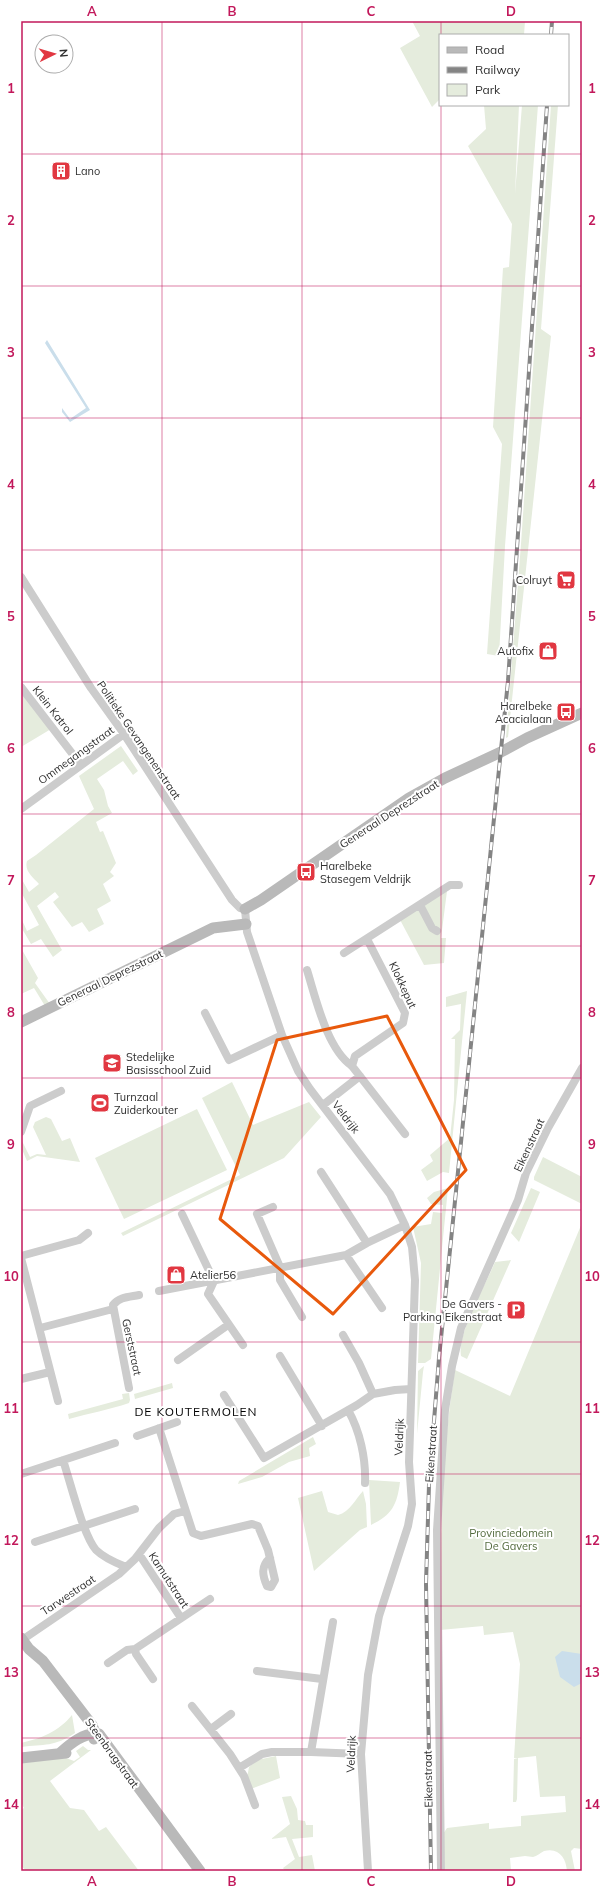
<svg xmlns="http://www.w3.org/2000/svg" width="603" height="1892" viewBox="0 0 603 1892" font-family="Mulish,sans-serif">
	<rect width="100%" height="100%" fill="#fff"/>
	<!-- green -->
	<path fill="#e5ecdd" d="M412,21H525L524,35H440V99L432,107L400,48L420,36Z
		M484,105H519L515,194L522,105H538L505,546L499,656L487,654L502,444L493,427L503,268L509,267L512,224L468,146L486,129Z
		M551,105H558L541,329L551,336L508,737L506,738L521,544Z
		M21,693L51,729L21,747Z
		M121,746L138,771L133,775L123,761L97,779L104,790L108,806L112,813L96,822L100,832L103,831L116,863L110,872L114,876L103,884L111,901L97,909L104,924L89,932L82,922L72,927L53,902L59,897L55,892L37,906L62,950L53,957L41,939L31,944L21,927V918L27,931L39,925L21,892V878L29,892L39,884C33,877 24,871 27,861L36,855L94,809L79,776Z
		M447,891L441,938H446L444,963L424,965L398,916Z
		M21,948L38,978L35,983L50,1004L45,1006L34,988L21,994Z
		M467,991L449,1173L443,1172L427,1181L421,1170L433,1161L430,1155L450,1138L454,1100L455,1039H451L460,1030L461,1004L446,1007V997Z
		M232,1082L253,1125L309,1102L321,1117L284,1158L123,1236L121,1233L240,1175L202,1098Z
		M197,1109L227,1170L124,1219L95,1158Z
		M46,1117L51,1119L62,1141L70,1138L80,1162L37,1156L27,1161L21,1147L22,1141L30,1157L37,1154L46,1155L33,1127L35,1122Z
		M543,1157L582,1177V1204L534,1180V1177Z
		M448,1188L431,1359L425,1363H418L421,1263L413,1227L431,1224L433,1212L442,1213L443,1205L431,1204L427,1198L434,1192Z
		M531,1188L540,1192L519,1242L511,1233Z
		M582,1223V1849L574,1848L571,1851L575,1871H567C566,1858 559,1847 544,1851C540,1853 537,1856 533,1857L525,1856L510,1858L511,1871H445L443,1834L447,1828L489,1823V1829L521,1826V1816L566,1812L565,1796L540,1797L536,1756L518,1758L517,1799L516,1802H513L514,1759L518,1758H514L520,1664L513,1632L484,1635L483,1626L440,1630C440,1543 441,1456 455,1370L510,1396Z
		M511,1260L467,1359L461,1356C457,1334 486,1284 495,1262Z
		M424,1366L423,1372L417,1434L418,1371Z
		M172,1383L173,1388L135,1399L134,1394Z
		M129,1393L130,1400L129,1403C109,1410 89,1413 69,1419L68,1414L123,1399L122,1394Z
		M313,1437L316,1444L309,1448L310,1456L289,1462L262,1477L238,1484L239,1481Z
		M369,1480L400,1482C397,1505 392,1515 371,1525Z
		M322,1491L328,1512L338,1515C350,1512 356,1498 363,1491L366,1504L367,1527L360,1530L314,1571L298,1498Z
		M72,1715L75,1733C54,1747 45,1744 21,1747V1743C42,1738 58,1732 72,1715Z
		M83,1746L88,1750H91L50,1781L70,1808L84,1810L99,1831L106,1827L139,1871H27L21,1866V1810L24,1808L21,1802V1763L66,1758L74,1761L80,1757L76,1751Z
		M276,1756L280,1778L251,1789L247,1778L249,1767L257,1760Z
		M291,1796L297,1809L298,1820L305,1821L306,1825H313V1837L292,1839L299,1857L312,1855L315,1871H285L283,1868L295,1859L294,1857L286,1837L271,1839L290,1824L282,1797Z"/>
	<!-- water -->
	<path fill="#cadeeb" d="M47,340L90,410L70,422L62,412V408L70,419L86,408L45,343Z
		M562,1651L582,1654V1683L574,1687L560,1677L555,1657Z"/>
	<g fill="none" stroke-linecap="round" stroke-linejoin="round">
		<!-- street -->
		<path stroke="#ccc" stroke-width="8" d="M21,577L91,688L124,734L232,900L240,908L245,909L247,932L282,1035L298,1071L310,1089L390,1194L405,1225L412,1247L415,1280L409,1462L412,1504L408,1526L379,1616L368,1675L361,1754L368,1871
			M21,687L81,765
			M21,809L124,734
			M420,905L432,928L437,931
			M344,953L450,885H459
			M307,970C316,999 327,1049 352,1066L405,1134
			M205,1013L229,1060L282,1035
			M352,1066L355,1056L403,1023L405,1013L367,939
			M323,1105L360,1076
			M21,1132L30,1106L61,1091
			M321,1172L367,1243
			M273,1207L257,1214L280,1267V1280L302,1317
			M182,1214L214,1281L208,1294L243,1345
			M346,1255L382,1308
			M21,1256L79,1240L88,1233
			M21,1258L58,1401
			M159,1291L346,1255L367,1243L405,1225
			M40,1328L113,1309
			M343,1335L359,1363L373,1394
			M280,1356L322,1426
			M178,1360L228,1325
			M21,1379L50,1372
			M129,1388L113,1305C119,1297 129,1297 139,1295
			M224,1395L264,1458L357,1405L373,1394L395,1390L411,1389
			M348,1410C360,1431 366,1459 365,1483
			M159,1428L193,1533L201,1536L252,1524L258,1526L268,1550L275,1580L271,1587L267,1586C262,1575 261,1566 270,1558
			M137,1436L177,1422
			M63,1460C70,1481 83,1535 96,1550C104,1558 116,1563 126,1567
			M21,1474L115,1443
			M35,1542L135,1509
			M139,1554L181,1618
			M333,1622L311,1752L361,1754
			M22,1640L119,1574L135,1559L159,1528L174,1514L185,1511
			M108,1663L127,1650L135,1649
			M257,1671L322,1679
			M153,1679L136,1654L135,1649L210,1599
			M192,1706L230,1754L244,1776L255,1805
			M211,1729L231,1714
			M239,1768L262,1754L272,1752H311
			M441,1871L437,1530L445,1410L452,1366L461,1328L518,1200L526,1173L548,1128L582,1068"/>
		<!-- secondary -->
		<path stroke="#b9b9b9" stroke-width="11" d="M245,909L261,900L409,798L445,778L501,752L527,738L582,713
			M21,1022L213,928L246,924
			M21,1638L29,1649L43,1661L92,1725L95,1733L94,1739
			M60,1753C70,1744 84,1732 99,1734L200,1871
			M21,1758L66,1753"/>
		<!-- rail casing -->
		<g stroke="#848484" stroke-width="4">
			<path id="rail" d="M551,35L552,21
				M431,1871L426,1584L429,1484L439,1358L508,681L547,105"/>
		</g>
		<!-- rail -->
		<use href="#rail" stroke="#fff" stroke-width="2.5" stroke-dasharray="8" stroke-linecap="butt"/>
	</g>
	<!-- marked area -->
	<path fill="none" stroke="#e8590c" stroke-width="3" stroke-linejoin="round" d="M387,1016L466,1170L333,1314L220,1219L277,1040Z"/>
	<!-- grid -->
	<path fill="none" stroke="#c2185b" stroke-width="1" stroke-opacity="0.55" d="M162,21V1871M302,21V1871M441,21V35M441,105V1871M21,154H582M21,286H582M21,418H582M21,550H582M21,682H582M21,814H582M21,946H582M21,1078H582M21,1210H582M21,1342H582M21,1474H582M21,1606H582M21,1738H582"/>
	<!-- icons -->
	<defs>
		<g id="building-square" transform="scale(1)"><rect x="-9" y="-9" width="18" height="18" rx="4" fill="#e13741" stroke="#fff"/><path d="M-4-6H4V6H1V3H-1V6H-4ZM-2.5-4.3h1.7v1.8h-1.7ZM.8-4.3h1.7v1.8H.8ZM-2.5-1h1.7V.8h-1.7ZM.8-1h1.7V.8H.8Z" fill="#fff"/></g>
		<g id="supermarket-square" transform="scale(1)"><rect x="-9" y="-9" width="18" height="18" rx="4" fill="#e13741" stroke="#fff"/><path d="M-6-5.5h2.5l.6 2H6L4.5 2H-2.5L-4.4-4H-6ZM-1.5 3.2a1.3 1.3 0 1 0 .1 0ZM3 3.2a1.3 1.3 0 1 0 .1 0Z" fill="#fff"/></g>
		<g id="shop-square" transform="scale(1)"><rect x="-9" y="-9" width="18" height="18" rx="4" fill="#e13741" stroke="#fff"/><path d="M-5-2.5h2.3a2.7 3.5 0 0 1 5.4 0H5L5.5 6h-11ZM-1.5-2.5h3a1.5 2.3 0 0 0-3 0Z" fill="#fff"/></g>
		<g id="bus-square" transform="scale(1)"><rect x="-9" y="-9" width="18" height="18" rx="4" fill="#e13741" stroke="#fff"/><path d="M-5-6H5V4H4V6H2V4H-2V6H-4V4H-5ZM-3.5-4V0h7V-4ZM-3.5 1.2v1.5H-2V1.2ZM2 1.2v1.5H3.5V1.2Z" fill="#fff"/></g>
		<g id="school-square" transform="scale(1)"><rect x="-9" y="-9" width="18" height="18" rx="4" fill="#e13741" stroke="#fff"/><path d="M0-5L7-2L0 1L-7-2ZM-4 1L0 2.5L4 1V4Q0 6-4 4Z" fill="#fff"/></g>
		<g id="stadium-square" transform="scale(1)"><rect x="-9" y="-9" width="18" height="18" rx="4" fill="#e13741" stroke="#fff"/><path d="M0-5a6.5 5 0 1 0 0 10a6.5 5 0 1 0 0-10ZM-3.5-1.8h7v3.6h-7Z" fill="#fff"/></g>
		<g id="parking-square" transform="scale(1)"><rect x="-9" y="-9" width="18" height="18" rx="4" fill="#e13741" stroke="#fff"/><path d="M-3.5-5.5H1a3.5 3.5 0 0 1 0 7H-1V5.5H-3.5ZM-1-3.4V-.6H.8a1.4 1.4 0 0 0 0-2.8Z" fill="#fff"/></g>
	</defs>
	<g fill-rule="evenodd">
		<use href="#building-square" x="61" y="171"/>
		<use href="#supermarket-square" x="566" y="580"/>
		<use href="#shop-square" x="548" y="651"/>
		<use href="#bus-square" x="566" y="712"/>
		<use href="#bus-square" x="306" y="872"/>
		<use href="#school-square" x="112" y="1063"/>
		<use href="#stadium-square" x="100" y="1103"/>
		<use href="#shop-square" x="176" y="1275"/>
		<use href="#parking-square" x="516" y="1310"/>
	</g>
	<g text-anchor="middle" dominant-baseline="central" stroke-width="4" stroke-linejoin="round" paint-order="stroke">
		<!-- poi labels -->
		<g font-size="11" fill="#2f2f2f" stroke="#fff" text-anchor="start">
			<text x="75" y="171">Lano</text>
			<text x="552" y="580" text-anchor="end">Colruyt</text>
			<text x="534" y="651" text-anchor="end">Autofix</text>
			<text x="552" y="706" text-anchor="end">Harelbeke<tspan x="552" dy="13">Acacialaan</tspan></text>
			<text x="320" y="866">Harelbeke<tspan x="320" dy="13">Stasegem Veldrijk</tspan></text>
			<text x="126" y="1057">Stedelijke<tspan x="126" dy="13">Basisschool Zuid</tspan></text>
			<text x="114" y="1097">Turnzaal<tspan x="114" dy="13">Zuiderkouter</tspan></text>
			<text x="190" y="1275">Atelier56</text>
			<text x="502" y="1304" text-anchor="end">De Gavers -<tspan x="502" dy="13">Parking Eikenstraat</tspan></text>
		</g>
		<!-- street labels -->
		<g font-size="11" fill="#2f2f2f" stroke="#fff">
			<text transform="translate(53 710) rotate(52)">Klein Katrol</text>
			<text transform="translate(139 740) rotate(56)">Politieke Gevangenenstraat</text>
			<text transform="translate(76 755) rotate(-36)">Ommegangstraat</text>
			<text transform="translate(389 814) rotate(-33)">Generaal Deprezstraat</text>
			<text transform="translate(110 978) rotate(-26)">Generaal Deprezstraat</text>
			<text transform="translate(403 985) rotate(65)">Klokkeput</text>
			<text transform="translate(346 1117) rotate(52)">Veldrijk</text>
			<text transform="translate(529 1145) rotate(-65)">Eikenstraat</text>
			<text transform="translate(132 1347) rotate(78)">Gerststraat</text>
			<text transform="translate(399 1437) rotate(-88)">Veldrijk</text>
			<text transform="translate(431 1454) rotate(-86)">Eikenstraat</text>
			<text transform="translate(169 1580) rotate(57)">Kamutstraat</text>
			<text transform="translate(68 1595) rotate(-34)">Tarwestraat</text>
			<text transform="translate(112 1753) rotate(54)">Steenbrugstraat</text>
			<text transform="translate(351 1754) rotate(-88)">Veldrijk</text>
			<text transform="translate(428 1779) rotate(-91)">Eikenstraat</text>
		</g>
		<!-- park labels -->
		<g font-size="11" fill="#526a3d" stroke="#fff">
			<text x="511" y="1533">Provinciedomein<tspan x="511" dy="13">De Gavers</tspan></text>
		</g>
		<!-- neighbourhood labels -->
		<g font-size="12" letter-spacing="1" fill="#000" stroke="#fff">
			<text x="196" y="1411">DE KOUTERMOLEN</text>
		</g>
	</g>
	<!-- border -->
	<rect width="603" height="1892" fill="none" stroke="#ffffff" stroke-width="44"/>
	<!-- legend -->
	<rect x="439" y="34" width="130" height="72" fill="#ffffff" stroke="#acacac"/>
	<rect x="447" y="47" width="20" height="6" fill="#b9b9b9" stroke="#acacac"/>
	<text x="475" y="54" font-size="12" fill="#2f2f2f">Road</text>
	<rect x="447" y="67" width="20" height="6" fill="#848484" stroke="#acacac"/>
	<text x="475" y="74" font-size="12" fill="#2f2f2f">Railway</text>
	<rect x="447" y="84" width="20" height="12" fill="#e5ecdd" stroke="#acacac"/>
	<text x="475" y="94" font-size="12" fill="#2f2f2f">Park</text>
	<!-- north arrow -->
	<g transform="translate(54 54) rotate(85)"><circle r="19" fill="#ffffff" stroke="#acacac"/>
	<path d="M0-3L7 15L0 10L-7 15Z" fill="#e13741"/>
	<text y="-6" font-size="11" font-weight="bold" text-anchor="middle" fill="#2f2f2f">N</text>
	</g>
	<rect x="22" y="22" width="559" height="1848" fill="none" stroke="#c2185b" stroke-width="1.5"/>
	<g font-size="13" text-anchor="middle" font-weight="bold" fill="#c2185b">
		<text x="92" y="16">A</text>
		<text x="232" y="16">B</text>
		<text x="371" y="16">C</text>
		<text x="511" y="16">D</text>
		<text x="11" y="93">1</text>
		<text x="592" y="93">1</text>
		<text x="11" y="225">2</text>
		<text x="592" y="225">2</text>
		<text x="11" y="357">3</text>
		<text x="592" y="357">3</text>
		<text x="11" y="489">4</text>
		<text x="592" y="489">4</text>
		<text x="11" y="621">5</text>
		<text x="592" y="621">5</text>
		<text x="11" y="753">6</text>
		<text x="592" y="753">6</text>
		<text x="11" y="885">7</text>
		<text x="592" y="885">7</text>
		<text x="11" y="1017">8</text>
		<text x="592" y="1017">8</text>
		<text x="11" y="1149">9</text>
		<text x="592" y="1149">9</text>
		<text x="11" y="1281">10</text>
		<text x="592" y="1281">10</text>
		<text x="11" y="1413">11</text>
		<text x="592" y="1413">11</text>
		<text x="11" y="1545">12</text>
		<text x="592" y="1545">12</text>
		<text x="11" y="1677">13</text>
		<text x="592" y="1677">13</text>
		<text x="11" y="1809">14</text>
		<text x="592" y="1809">14</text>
		<text x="92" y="1886">A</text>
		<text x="232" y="1886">B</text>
		<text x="371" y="1886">C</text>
		<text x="511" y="1886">D</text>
	</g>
</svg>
